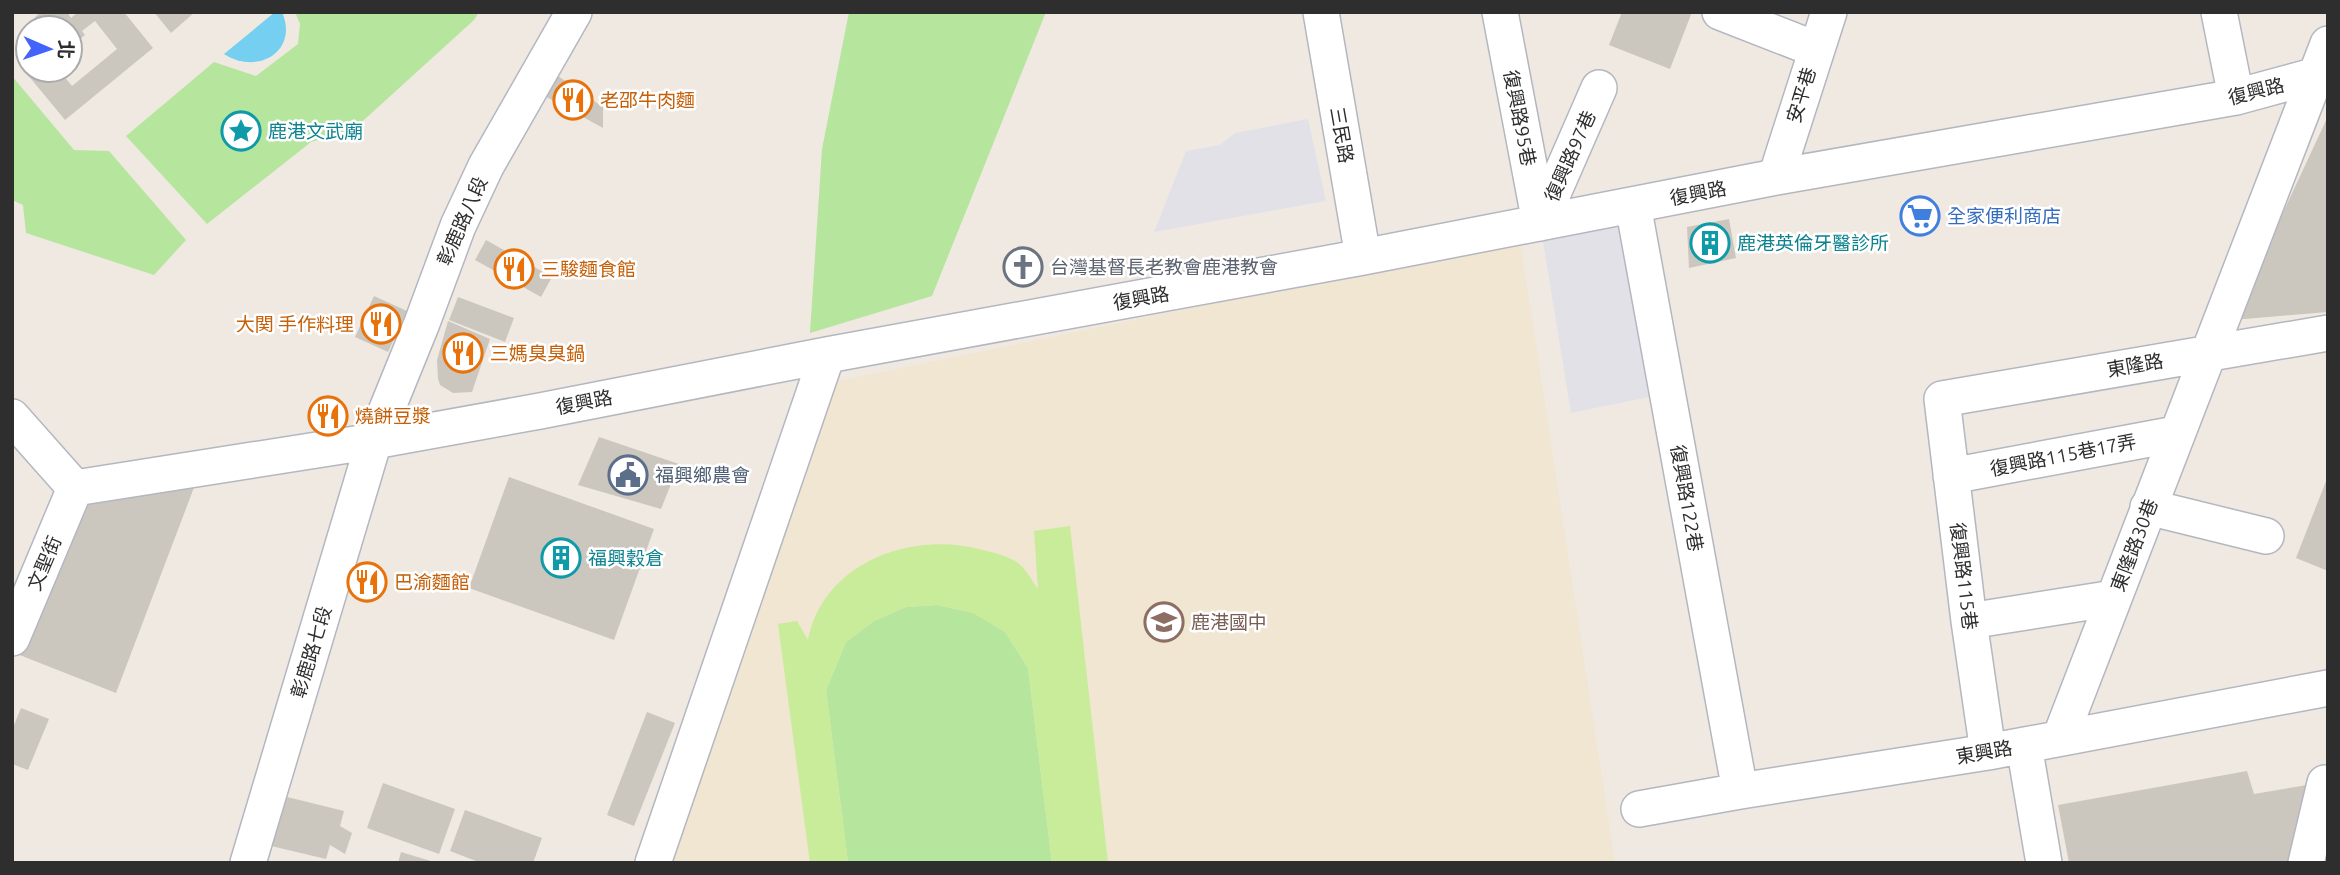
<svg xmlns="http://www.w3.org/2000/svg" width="2340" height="875" viewBox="0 0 2340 875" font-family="Ubuntu,'Noto Sans TC',sans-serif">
	<rect width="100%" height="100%" fill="#efe9e1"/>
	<!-- industrial -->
	<path fill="#e3e1e8" d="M1308,119L1326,201L1154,232L1186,151L1220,145L1235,133Z
		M1619,222L1649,397L1571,413L1540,223Z"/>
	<!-- education -->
	<path fill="#f0e6d1" d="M1520,240L1615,863H667L834,382Z"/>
	<!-- green -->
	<path fill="#b6e59e" d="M295,12H479L474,20L354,129L311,142L207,224L126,136L214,62L256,76L298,44L300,24Z
		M849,12H1046L932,296L810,333L822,149Z
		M12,76L74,150L109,151L186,240L154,275L26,233L23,205L12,200Z
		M937,605L974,613L1005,632L1028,668L1052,863H848L826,690L846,642L874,621L906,607Z"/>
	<!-- pitch -->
	<path fill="#c9ec9a" d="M1070,526L1108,863H1052L1028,668L1005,632L973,613L937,605L906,607L874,621L846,642L826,690L848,863H810L778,624L797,621L808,640C823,562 913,530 983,550C995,553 1008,556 1018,563C1026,569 1032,581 1038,589L1034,531Z"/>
	<!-- water -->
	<path fill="#75cff0" d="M275,12H282C299,51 258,76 224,54Z"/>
	<!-- building -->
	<path fill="#cbc7bf" d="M41,12H67L71,18L78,12H124L153,48L65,120L18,63L28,54V70H59L72,86L117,49L95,21L82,31L85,35L70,47V28H44L35,17Z
		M154,12H195L171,33Z
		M1622,12H1692L1670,69L1609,45Z
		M558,76L603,107V128L541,94Z
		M2328,116V312L2233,320L2322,129Z
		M1729,219L1736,258L1689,268L1687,227Z
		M486,240L552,277L541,297L475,260Z
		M374,296L407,311L388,352L355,337Z
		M458,297L514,318L505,342L449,320Z
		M448,321L490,339L472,392L453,393L440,385L438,379L437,360Z
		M599,437L679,464L661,509L578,485Z
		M2328,476V571L2296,558Z
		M198,477L116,693L12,652L80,504Z
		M509,477L654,529L614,640L469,588Z
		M21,708L49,719L28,770L12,764V730Z
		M647,712L675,723L634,826L607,815Z
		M2247,771L2254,794L2313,784L2296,863H2069L2058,805Z
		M383,783L455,809L439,854L367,828Z
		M279,795L344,811L340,826L352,833L345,854L330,845L326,859L267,845Z
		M465,810L542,838L533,863H481L450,851Z
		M401,852L434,862V863H398Z"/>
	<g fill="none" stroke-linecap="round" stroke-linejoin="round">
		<!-- minor casing -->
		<g stroke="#b4b7c1" stroke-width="38">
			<path id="minor" d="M1321,12L1363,257
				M1500,12L1540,223
				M1720,12L1815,49
				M2219,12L2236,97
				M1776,177L1829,12
				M1633,205L1740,791
				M1540,223L1599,88
				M12,417L75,488
				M1951,476L2176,434
				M75,488L374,441L540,411L827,355L1363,257L1776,177L2236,97L2328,72
				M2148,507L2266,536
				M1969,621L2114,598
				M12,638L75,488
				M2060,738L2328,44
				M2024,745L2044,863
				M1988,752L1969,621L1942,399L2328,333
				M1639,809L1740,791L1988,752L2328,688
				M248,863L374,441L422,323L458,226L486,166L574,12
				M653,863L827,355
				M2306,863L2325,783"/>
		</g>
		<!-- minor -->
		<use href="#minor" stroke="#fff" stroke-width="35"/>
	</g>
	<!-- icons -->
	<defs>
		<g id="restaurant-ring" transform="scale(2.0125)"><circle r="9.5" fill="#fff" stroke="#e8710a" stroke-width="1.5"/><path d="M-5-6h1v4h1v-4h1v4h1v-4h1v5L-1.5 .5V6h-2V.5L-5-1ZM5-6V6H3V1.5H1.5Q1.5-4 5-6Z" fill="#e8710a"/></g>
		<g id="sight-ring" transform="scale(2.0125)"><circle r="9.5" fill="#fff" stroke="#0f9aa8" stroke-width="1.5"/><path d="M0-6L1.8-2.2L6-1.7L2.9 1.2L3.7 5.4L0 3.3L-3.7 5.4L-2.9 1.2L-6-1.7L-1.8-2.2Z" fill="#0f9aa8"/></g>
		<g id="supermarket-ring" transform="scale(2.0125)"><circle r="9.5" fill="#fff" stroke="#3f7fe0" stroke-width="1.5"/><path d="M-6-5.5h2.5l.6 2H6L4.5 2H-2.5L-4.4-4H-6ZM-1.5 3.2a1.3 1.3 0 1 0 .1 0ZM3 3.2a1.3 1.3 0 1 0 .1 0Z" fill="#3f7fe0"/></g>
		<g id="building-ring" transform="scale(2.0125)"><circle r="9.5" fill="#fff" stroke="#0f9aa8" stroke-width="1.5"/><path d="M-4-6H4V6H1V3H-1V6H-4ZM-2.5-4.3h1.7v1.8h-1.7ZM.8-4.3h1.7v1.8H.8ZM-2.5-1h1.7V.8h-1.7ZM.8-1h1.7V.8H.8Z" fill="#0f9aa8"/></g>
		<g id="church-ring" transform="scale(2.0125)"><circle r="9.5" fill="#fff" stroke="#6b7280" stroke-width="1.5"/><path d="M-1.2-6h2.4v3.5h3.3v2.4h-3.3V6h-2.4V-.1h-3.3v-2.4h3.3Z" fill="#6b7280"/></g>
		<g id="civic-ring" transform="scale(2.0125)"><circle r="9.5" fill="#fff" stroke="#5c6f8a" stroke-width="1.5"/><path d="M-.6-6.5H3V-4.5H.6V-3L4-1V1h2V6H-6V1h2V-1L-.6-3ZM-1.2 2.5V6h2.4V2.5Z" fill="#5c6f8a"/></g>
		<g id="school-ring" transform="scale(2.0125)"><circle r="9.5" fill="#fff" stroke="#8d6e63" stroke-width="1.5"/><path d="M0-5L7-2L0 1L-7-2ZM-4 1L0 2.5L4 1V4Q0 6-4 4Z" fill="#8d6e63"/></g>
	</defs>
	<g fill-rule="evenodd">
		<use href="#restaurant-ring" x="573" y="100"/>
		<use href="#sight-ring" x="241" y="131"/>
		<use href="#supermarket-ring" x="1920" y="216"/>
		<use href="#building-ring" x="1710" y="243"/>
		<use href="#church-ring" x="1023" y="267"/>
		<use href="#restaurant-ring" x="514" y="269"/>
		<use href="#restaurant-ring" x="381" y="324"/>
		<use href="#restaurant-ring" x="463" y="353"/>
		<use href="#restaurant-ring" x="328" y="416"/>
		<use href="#civic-ring" x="628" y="475"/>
		<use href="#building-ring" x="561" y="558"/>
		<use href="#restaurant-ring" x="367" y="582"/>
		<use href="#school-ring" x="1164" y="622"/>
	</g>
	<g text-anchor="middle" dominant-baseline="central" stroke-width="5" stroke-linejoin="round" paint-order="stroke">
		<!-- street labels -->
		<g font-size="19" fill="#2e2e2e" stroke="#fff">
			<text transform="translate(2256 91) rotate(-14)">復興路</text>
			<text transform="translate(1801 95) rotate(-73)">安平巷</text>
			<text transform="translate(1520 118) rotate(79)">復興路95巷</text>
			<text transform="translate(1342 135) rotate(80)">三民路</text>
			<text transform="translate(1570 156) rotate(-66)">復興路97巷</text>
			<text transform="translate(1698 193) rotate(-11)">復興路</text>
			<text transform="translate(462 221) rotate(-66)">彰鹿路八段</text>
			<text transform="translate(1141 298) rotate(-10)">復興路</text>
			<text transform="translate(2135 365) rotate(-10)">東隆路</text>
			<text transform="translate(584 402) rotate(-11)">復興路</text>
			<text transform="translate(2063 455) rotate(-11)">復興路115巷17弄</text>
			<text transform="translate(1687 498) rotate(80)">復興路122巷</text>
			<text transform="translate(2134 545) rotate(-69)">東隆路30巷</text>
			<text transform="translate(44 563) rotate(-67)">文聖街</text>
			<text transform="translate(1964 576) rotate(83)">復興路115巷</text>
			<text transform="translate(311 652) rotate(-73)">彰鹿路七段</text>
			<text transform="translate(1984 752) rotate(-10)">東興路</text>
		</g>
		<!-- food labels -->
		<g font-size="19" fill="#c56008" stroke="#fff" text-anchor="start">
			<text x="600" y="100">老邵牛肉麵</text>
			<text x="541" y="269">三駿麵食館</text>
			<text x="354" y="324" text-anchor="end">大関 手作料理</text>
			<text x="490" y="353">三媽臭臭鍋</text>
			<text x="355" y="416">燒餅豆漿</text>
			<text x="394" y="582">巴渝麵館</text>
		</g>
		<!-- culture labels -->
		<g font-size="19" fill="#0d838f" stroke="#fff" text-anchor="start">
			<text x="268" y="131">鹿港文武廟</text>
			<text x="1737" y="243">鹿港英倫牙醫診所</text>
			<text x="588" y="558">福興穀倉</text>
		</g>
		<!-- shop labels -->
		<g font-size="19" fill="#366cbe" stroke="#fff" text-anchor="start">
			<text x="1947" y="216">全家便利商店</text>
		</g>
		<!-- worship labels -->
		<g font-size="19" fill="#5b616d" stroke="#fff" text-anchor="start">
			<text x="1050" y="267">台灣基督長老教會鹿港教會</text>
		</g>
		<!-- service labels -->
		<g font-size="19" fill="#4e5e75" stroke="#fff" text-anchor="start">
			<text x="655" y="475">福興鄉農會</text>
		</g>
		<!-- education labels -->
		<g font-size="19" fill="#785e54" stroke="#fff" text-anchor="start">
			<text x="1191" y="622">鹿港國中</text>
		</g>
	</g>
	<!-- border -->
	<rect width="2340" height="875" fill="none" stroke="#2e2e2e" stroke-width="28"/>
	<!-- north arrow -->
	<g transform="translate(49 49) rotate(92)"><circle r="33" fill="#ffffff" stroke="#ababab" stroke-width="2"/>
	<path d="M0-5L12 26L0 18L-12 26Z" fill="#4264fb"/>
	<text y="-10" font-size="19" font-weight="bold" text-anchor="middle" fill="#2e2e2e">北</text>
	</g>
</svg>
